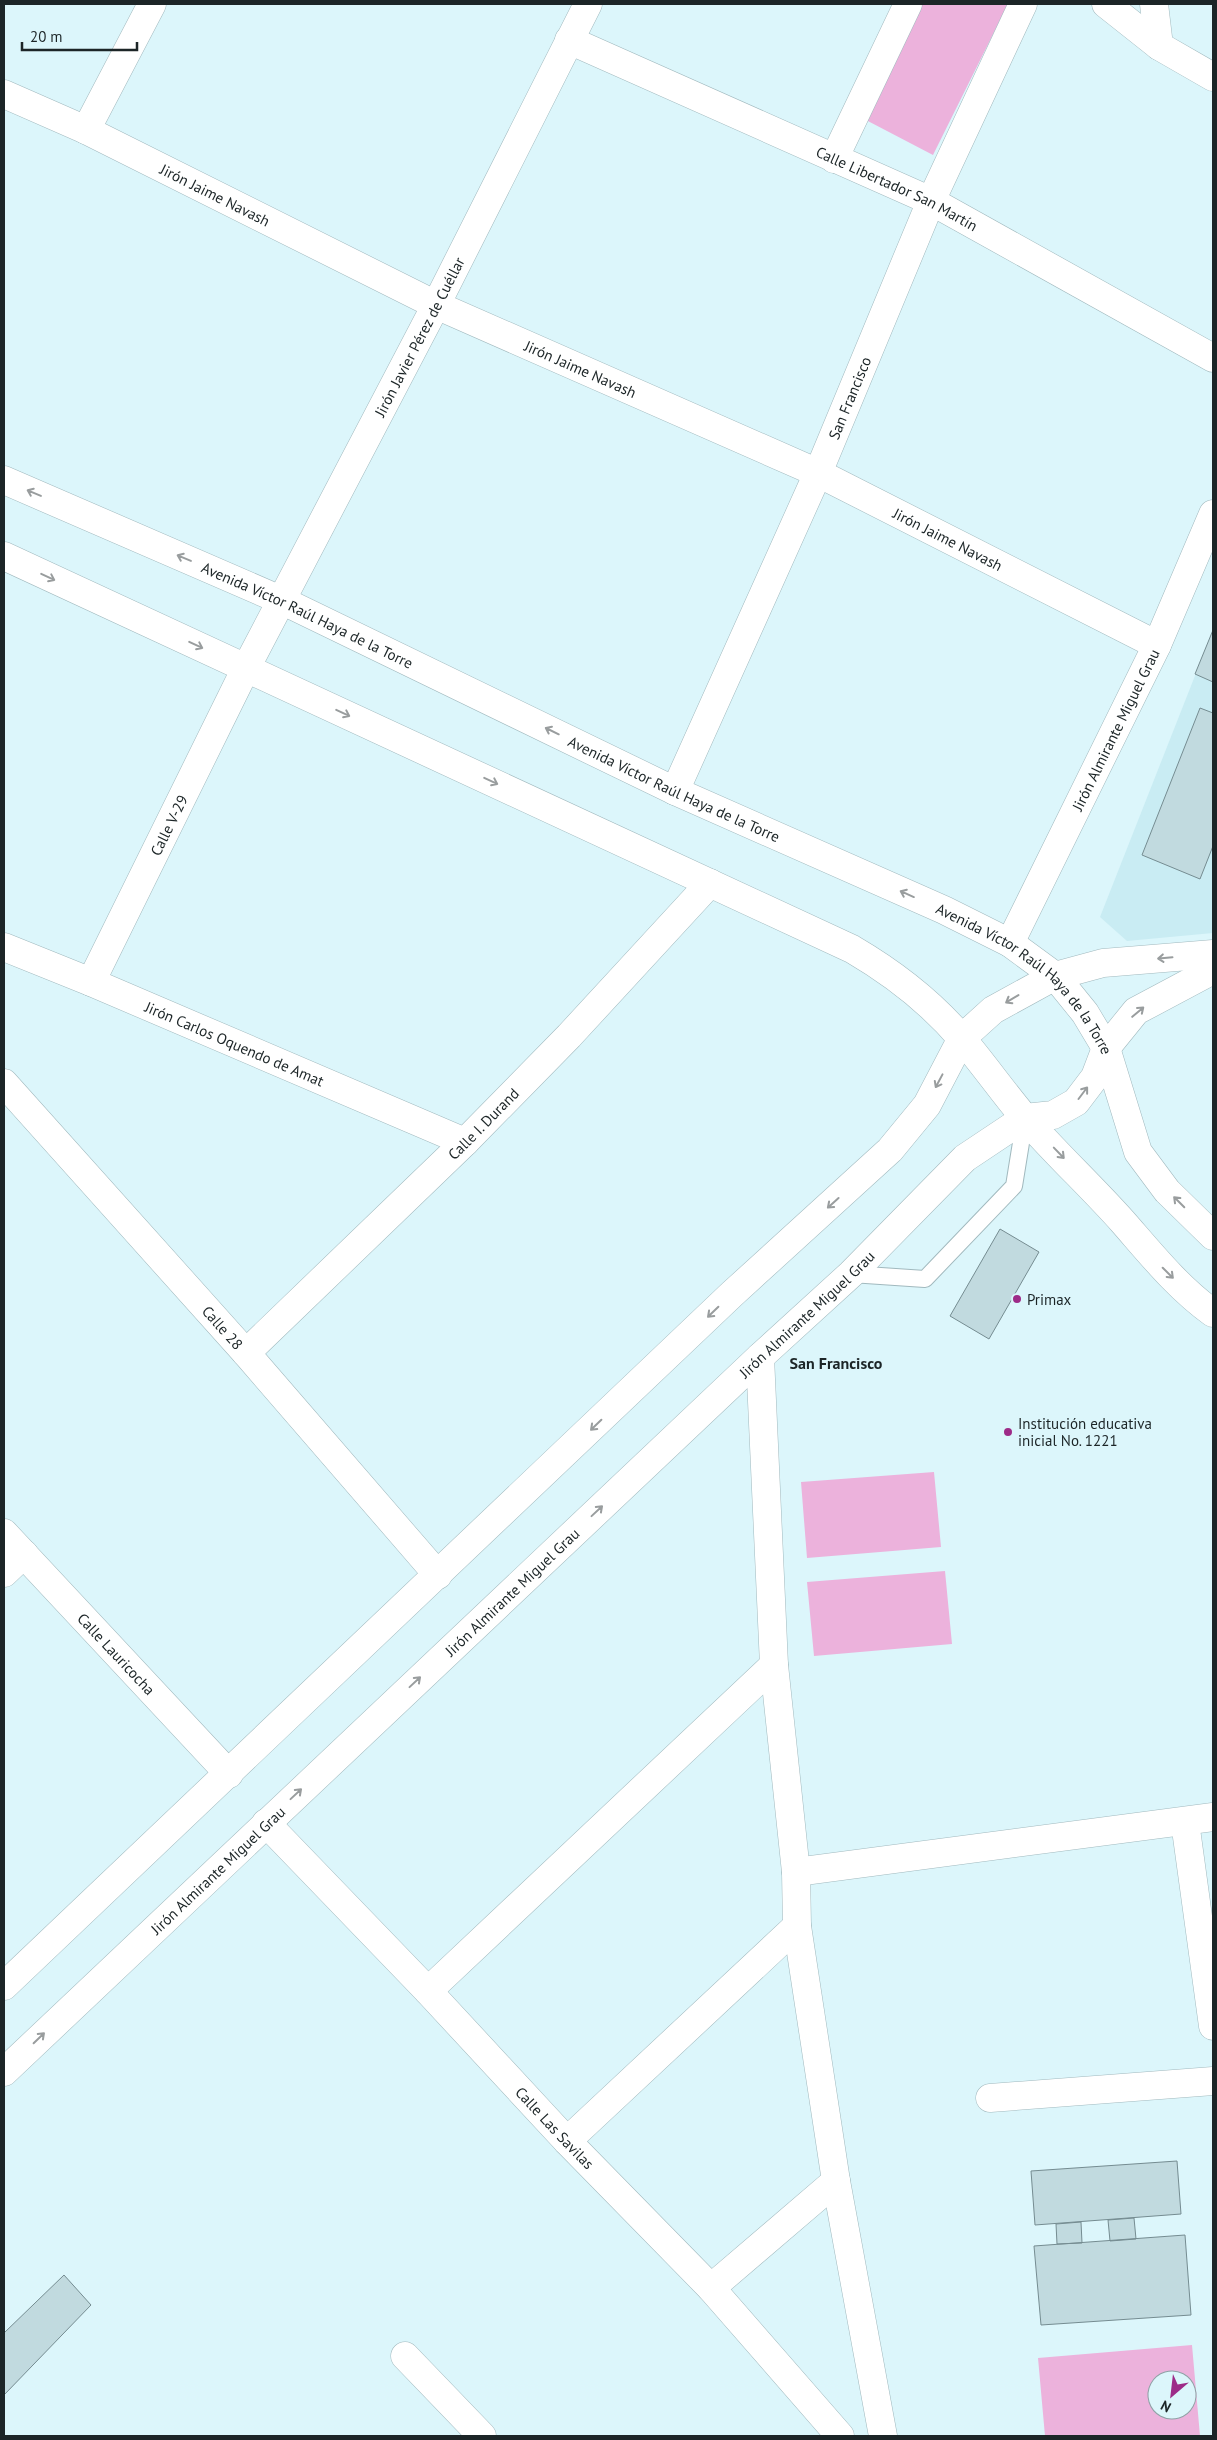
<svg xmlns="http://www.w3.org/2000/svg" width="1217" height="2440" viewBox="0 0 1217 2440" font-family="'PT Sans',sans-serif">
	<rect width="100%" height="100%" fill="#dcf6fb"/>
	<!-- built -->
	<path fill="#c9ecf3" d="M1213,630V933L1127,941L1100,917Z"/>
	<!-- green -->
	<path fill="#ecb2dc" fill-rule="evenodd" d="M919,4H1008L933,155L864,119Z
		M934,1472L941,1547L807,1558L801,1482Z
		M945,1571L952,1644L814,1656L807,1582Z
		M1192,2345L1200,2436H1045L1038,2358ZM1157,2380H1187V2410H1157Z"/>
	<!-- building -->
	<path fill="#c1dadf" stroke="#758c91" d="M1213,630V682L1195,674Z
		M1200,708L1213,713V846L1200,879L1142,855Z
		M1000,1229L1039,1252L989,1339L950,1316Z
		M1177,2161L1181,2214L1035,2225L1031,2171Z
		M1134,2218L1136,2239L1110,2241L1108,2220Z
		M1081,2222L1082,2243L1057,2244L1056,2224Z
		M1185,2235L1191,2315L1041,2325L1034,2246Z
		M64,2275L91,2305L4,2395V2333Z"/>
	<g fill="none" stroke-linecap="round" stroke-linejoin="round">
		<!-- lane casing -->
		<g stroke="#a1b9be" stroke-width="18">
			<path id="lane" d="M851,1274L925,1279L1014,1186L1025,1118"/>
		</g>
		<!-- street casing -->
		<g stroke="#a1b9be" stroke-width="29">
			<g id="street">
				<path d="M1106,4L1159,46L1213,77"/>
				<path d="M1154,4L1159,46"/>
				<path id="s1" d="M569,40L931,201L1213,358"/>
				<path id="s2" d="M4,94L86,130L436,305L818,473L1157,645"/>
				<path d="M86,130L152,4"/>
				<path d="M834,159L908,4"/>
				<path id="s3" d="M675,791L818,473L931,201L1023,4"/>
				<path id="s4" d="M1010,943L1157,645L1213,514"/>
				<path id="s5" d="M4,947L91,982L465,1142"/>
				<path d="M1055,976L1103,963L1213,954"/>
				<path id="s6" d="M91,982L246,668L436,305L588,4"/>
				<path d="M1106,1048L1136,1011L1213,970"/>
				<path id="s7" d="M4,1083L246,1353L438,1575"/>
				<path id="s8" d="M246,1353L465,1142L569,1036L710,883"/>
				<path d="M760,1357L774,1665L796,1872L797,1926L836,2181L883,2436"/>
				<path id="s9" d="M4,1533L229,1774"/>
				<path d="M4,1573L24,1554"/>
				<path d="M1185,1822L1213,2026"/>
				<path id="s10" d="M266,1823L428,1991L567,2141L711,2288L840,2436"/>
				<path d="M796,1872L1213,1817"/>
				<path d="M428,1991L774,1665"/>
				<path d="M990,2098L1213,2081"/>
				<path d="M567,2141L797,1926"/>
				<path d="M711,2288L836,2181"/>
				<path d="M405,2356L482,2436"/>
			</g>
		</g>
		<!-- secondary casing -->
		<g stroke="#a1b9be" stroke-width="29">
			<g id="secondary">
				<path id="s11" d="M4,480L283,601L675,791L944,910L1010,943L1055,976L1085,1013L1106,1048L1138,1152L1167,1191L1213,1236"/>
				<path d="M4,556L852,949C893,973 932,1003 963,1040C984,1065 1003,1092 1024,1117C1055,1153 1091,1186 1123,1222C1151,1254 1178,1288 1213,1313"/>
				<path d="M4,1986L732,1294L890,1150L927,1105L962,1038L993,1010L1055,976"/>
				<path id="s12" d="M4,2072L760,1357L851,1274L965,1158L1025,1118L1053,1115L1076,1102L1095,1077L1106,1048"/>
			</g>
		</g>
		<!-- lane -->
		<use href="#lane" stroke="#fff" stroke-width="16"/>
		<!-- street -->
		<use href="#street" stroke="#fff" stroke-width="28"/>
		<!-- secondary -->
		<use href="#secondary" stroke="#fff" stroke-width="28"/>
	</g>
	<!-- one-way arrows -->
	<defs><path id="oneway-shaft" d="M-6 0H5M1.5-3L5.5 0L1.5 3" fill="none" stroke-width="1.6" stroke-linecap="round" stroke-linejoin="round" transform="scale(1.25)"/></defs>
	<g stroke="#999d9e">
		<use href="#oneway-shaft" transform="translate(34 493) rotate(-157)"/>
		<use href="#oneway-shaft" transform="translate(184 558) rotate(-157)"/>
		<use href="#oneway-shaft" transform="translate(48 577) rotate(25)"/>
		<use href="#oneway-shaft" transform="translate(196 645) rotate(25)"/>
		<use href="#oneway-shaft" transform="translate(343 713) rotate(25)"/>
		<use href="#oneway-shaft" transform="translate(552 731) rotate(-154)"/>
		<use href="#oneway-shaft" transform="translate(491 781) rotate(25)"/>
		<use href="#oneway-shaft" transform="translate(907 894) rotate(-156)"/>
		<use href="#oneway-shaft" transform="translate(1165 958) rotate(175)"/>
		<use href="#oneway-shaft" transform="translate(1012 999) rotate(149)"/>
		<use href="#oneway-shaft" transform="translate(1138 1012) rotate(-40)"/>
		<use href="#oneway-shaft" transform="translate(939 1081) rotate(118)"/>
		<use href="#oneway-shaft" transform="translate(1083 1093) rotate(-53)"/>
		<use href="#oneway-shaft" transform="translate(1059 1153) rotate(46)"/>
		<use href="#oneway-shaft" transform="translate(1179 1202) rotate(-135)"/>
		<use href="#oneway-shaft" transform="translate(833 1203) rotate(138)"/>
		<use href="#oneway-shaft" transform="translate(1168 1273) rotate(45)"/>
		<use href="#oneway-shaft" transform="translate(713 1312) rotate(136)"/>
		<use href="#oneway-shaft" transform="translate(596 1425) rotate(136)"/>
		<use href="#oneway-shaft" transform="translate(597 1511) rotate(-43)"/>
		<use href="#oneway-shaft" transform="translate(415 1682) rotate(-43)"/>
		<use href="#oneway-shaft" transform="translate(296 1794) rotate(-43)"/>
		<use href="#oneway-shaft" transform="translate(39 2038) rotate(-44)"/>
	</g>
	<!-- markers -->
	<g fill="#9d2b88" stroke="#dcf6fb" stroke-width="2">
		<circle cx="1017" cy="1299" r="5"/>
		<circle cx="1008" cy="1432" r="5"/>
	</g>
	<g text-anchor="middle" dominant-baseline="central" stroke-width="4.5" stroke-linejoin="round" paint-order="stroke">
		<!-- street labels -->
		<g font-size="15" fill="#1c2527" stroke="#dcf6fb">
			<text stroke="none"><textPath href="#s1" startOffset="360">Calle Libertador San Martín</textPath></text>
			<text stroke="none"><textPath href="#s2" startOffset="234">Jirón Jaime Navash</textPath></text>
			<text stroke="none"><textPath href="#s6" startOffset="724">Jirón Javier Pérez de Cuéllar</textPath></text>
			<text stroke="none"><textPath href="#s2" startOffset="639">Jirón Jaime Navash</textPath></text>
			<text stroke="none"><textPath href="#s3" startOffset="430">San Francisco</textPath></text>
			<text stroke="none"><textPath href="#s2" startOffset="1044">Jirón Jaime Navash</textPath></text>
			<text stroke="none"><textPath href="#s11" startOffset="332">Avenida Víctor Raúl Haya de la Torre</textPath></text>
			<text stroke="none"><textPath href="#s4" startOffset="238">Jirón Almirante Miguel Grau</textPath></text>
			<text stroke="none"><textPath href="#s11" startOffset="738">Avenida Víctor Raúl Haya de la Torre</textPath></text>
			<text stroke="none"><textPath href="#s6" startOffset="175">Calle V-29</textPath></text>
			<text stroke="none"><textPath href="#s11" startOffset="1142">Avenida Víctor Raúl Haya de la Torre</textPath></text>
			<text stroke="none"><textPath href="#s5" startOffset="250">Jirón Carlos Oquendo de Amat</textPath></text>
			<text stroke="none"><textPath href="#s8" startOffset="330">Calle I. Durand</textPath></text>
			<text stroke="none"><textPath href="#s12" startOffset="1104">Jirón Almirante Miguel Grau</textPath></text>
			<text stroke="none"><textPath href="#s7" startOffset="328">Calle 28</textPath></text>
			<text stroke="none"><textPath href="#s12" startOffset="699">Jirón Almirante Miguel Grau</textPath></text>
			<text stroke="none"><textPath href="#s9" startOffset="165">Calle Lauricocha</textPath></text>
			<text stroke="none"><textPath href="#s12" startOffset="294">Jirón Almirante Miguel Grau</textPath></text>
			<text stroke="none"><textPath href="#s10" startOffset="420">Calle Las Savilas</textPath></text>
		</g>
		<!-- poi labels -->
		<g font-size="15" fill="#1c2527" stroke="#dcf6fb" text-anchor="start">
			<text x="1027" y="1299">Primax</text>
			<text x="1018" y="1423">Institución educativa<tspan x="1018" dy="17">inicial No. 1221</tspan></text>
		</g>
		<!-- neighbourhood labels -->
		<g font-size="16" font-weight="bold" fill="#1c2527" stroke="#dcf6fb">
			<text x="836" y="1363">San Francisco</text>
		</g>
	</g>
	<!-- border -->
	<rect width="1217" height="2440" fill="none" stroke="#1c2527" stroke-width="10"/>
	<!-- north arrow -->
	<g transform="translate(1172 2395) rotate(208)"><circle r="24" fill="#dcf6fb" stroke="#8fa2a6"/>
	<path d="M0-4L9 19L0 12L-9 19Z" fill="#9d2b88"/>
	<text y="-8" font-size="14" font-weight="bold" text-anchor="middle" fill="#1c2527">N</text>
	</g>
	<!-- scale -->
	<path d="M22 42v8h115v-8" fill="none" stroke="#1c2527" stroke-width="2.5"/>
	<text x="30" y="42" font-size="15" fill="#1c2527" stroke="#dcf6fb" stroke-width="4" paint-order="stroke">20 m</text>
</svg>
